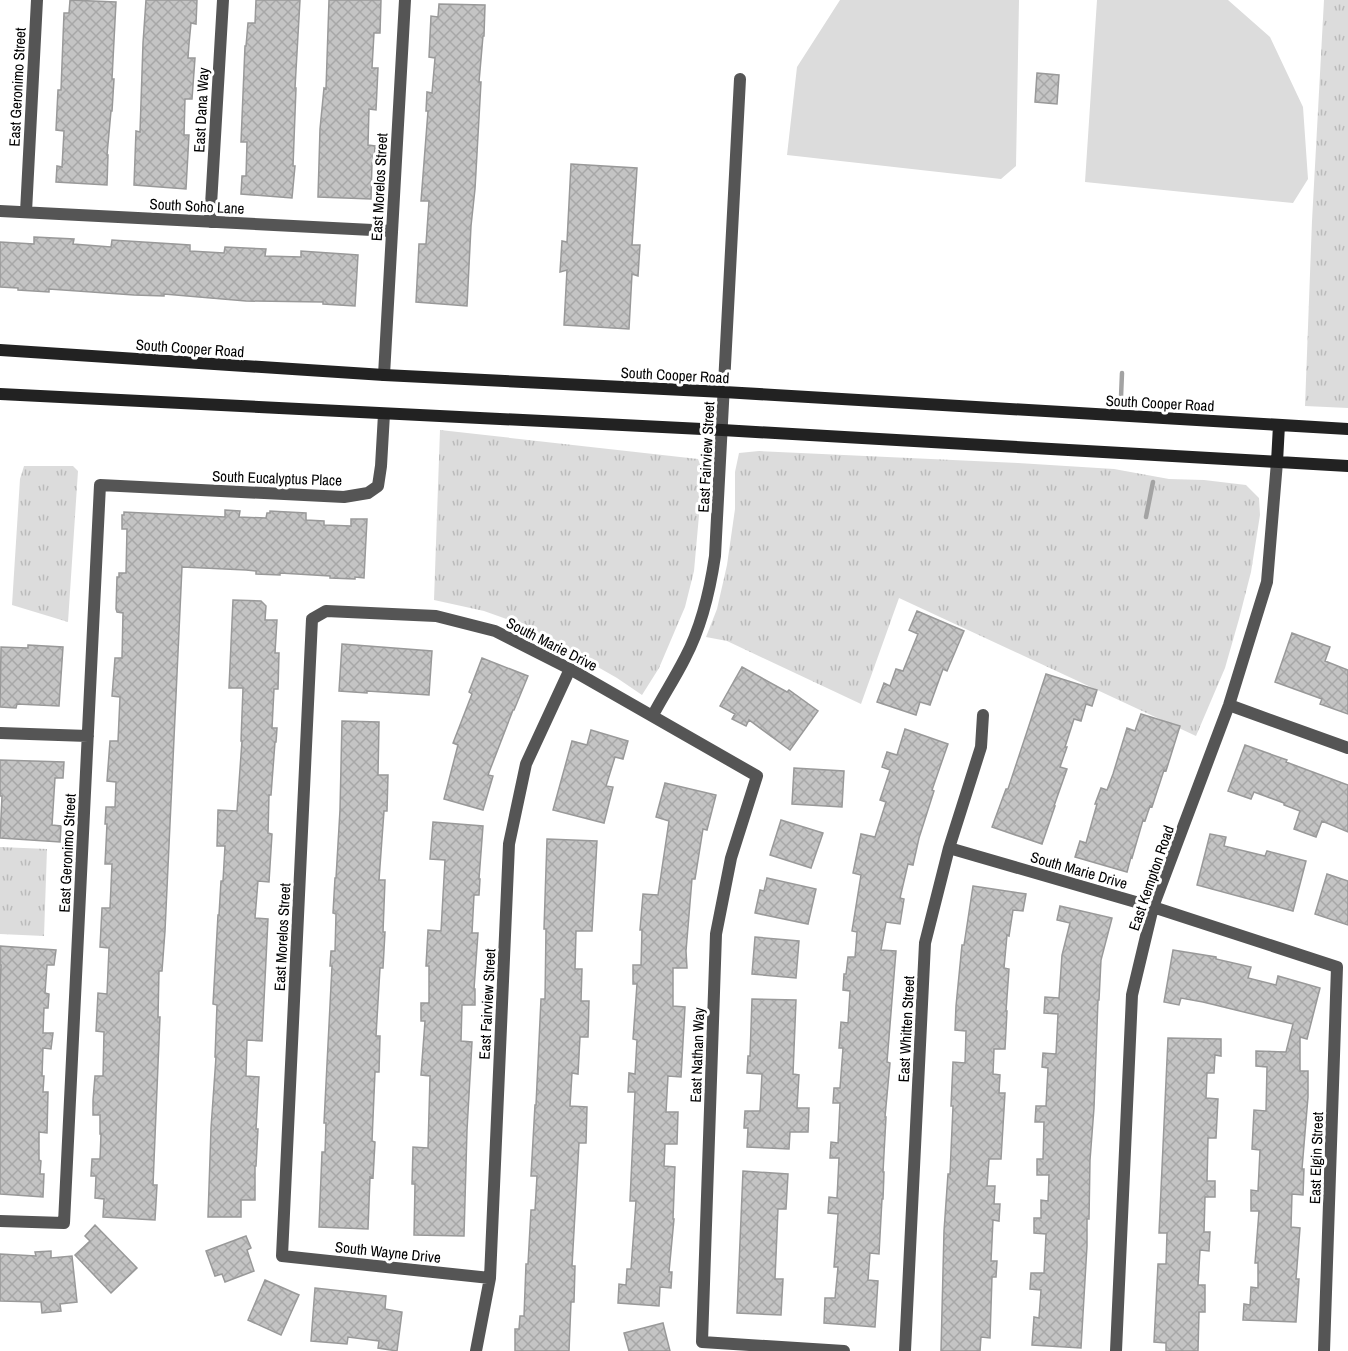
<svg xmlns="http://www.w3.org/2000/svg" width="1348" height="1351" viewBox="0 0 1348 1351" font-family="'Archivo Narrow',sans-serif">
	<defs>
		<pattern id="grass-tufts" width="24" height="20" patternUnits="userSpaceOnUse" patternTransform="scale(1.5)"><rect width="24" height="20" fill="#dcdcdc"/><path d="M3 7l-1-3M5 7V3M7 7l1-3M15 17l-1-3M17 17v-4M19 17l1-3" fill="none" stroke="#bbb"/></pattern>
		<pattern id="building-cross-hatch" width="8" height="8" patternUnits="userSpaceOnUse" patternTransform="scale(1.5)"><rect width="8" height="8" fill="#c4c4c4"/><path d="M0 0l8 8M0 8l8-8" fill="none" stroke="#a7a7a7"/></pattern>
	</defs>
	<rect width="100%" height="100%" fill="#fff"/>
	<!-- grass -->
	<path fill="url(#grass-tufts)" d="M1324,0H1348V408L1305,406L1312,221Z
		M440,430L698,459L702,470L701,493L694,571L685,607L659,668L642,695L617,678L526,626L484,611L434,600Z
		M759,451L1018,463L1114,469L1169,479L1204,480L1246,485L1259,498L1260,515L1251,572L1239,619L1225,668L1196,736L899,598L861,704L727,641L706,637L717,609L727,565L735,509V472L739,453Z
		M24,466H73L78,471L68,622L12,605L20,479Z
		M0,847L47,849L44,936L0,934Z"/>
	<!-- garden -->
	<path fill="#dcdcdc" d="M840,0H1019L1016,166L1001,179L787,155L797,67Z
		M1097,0H1228L1270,37L1303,107L1308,179L1293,203L1085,182Z"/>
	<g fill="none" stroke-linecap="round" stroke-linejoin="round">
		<!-- stream -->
		<path stroke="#a3a3a3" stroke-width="4.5" d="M1121,397L1122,373
			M1146,517L1153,482"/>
	</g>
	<!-- building -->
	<path fill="url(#building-cross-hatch)" stroke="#999" stroke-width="1.5" d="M70,0L116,2L112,79H114L112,111H111L107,155H108L107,185L56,182L57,166L62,167L64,131L56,130L58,90H61L64,13H69Z
		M146,0H197L196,24L191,23L189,44L188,58H195L192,99H185L184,135H189L186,189L134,185L136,131L140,132L143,43Z
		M256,0H300L295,88H296L293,166H295L292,198L241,194L242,176H246L247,142H241L245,46H246L248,23H255Z
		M329,0H381L380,33H374L372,68H378L376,110L369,109L368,145L375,146L374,163H372L371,199L318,197L320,129L324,88L326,89Z
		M439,4L485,5L484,36H483L479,82H481L475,189L471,226L467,306L416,302L419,244H426L429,201H421L428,111H426L427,92L432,93L435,58L429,57L431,16L438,17Z
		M1037,73L1059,75L1057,104L1035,102Z
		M571,164L637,168L632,245H640L638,276L632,274L629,329L564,325L567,270L560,272L562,241L567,242Z
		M34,237L74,239L73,244L111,247L112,240L190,245V251L224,253L225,247L266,249L265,256L301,257V251L358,255L355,306L323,304V302L246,301L164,294V296L134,295L49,289V292L18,290V288L0,287V242L34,244Z
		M225,510L240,511L239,517L266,518L267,513H270V511L306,513V520L324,521V525L351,526V519H367L364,578L355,577V579L330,578V576L280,573V575L256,574V571L246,570L182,567L165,931L162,971H159L158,1017H160L153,1185H157L155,1220L103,1217L104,1199L95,1198L96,1176H91L92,1159H100L101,1134H100V1115H93V1100L95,1076H103L104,1032L96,1031L98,993L107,994L109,948L100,947L102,908H110L112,864H105L107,824H105L106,807H115L116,782L107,781L110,741H118L120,697L112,696L115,658H122L123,613L117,612L116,609L117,577H119V573H126L127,529H122V515H124V512L225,517Z
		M233,600L261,601L266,606L265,620H277L275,653H279L278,689H274L272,728H277L276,742H275L271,795H269L268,833L272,834L269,882L258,881L255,918L268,919L262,1041L247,1040L246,1076L259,1077L256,1129H258L256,1166H255V1200H241V1217H208L211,1128L216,1057H215L217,1005L213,1004L215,969L218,915H219L221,881H223L225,846H217L218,810L237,811L242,741H241L243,688H229Z
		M917,611L964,631L947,671L943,669L930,705L920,702L916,715L877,702L884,683L890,686L896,669L903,671L918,634L909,630Z
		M1292,633L1330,647L1325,661L1348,670V714L1320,704L1322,699L1275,682Z
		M342,644L432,651L429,695L367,691V693L339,691Z
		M28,645L63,647L59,706L17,704L16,708L0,707L1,647L28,648Z
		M482,658L528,676L514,710H513L488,775L493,776L483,810L444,799L458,745L453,743L472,694L469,692Z
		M742,667L787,692L789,690L818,711L790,750L749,720L746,726L732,719L735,714L720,706Z
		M1046,674L1097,690L1092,706L1086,704L1081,721L1074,719L1065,747H1067L1060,767L1067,769L1054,806H1055L1042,844L992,827L1006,789H1008Z
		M1141,714L1180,726L1166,771L1164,770L1152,807L1150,806L1145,821L1143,820L1132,858L1131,857L1127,872L1075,857L1080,841L1086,843L1097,804H1095L1101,788L1107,790L1113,774L1127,728L1135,731Z
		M342,721L379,722L378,775H388L387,811H384L379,880H385L383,932H385L383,968H380L376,1036H380L379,1072H375L372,1141L375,1142L373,1178L370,1177L368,1229L319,1227L322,1152H325L326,1123H324L332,966H330L331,951H335L336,914L333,913L335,878H336L340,810Z
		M905,729L948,744L932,790L934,791L919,838L913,865L908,864L900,898L904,899L900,924L886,922L881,950L896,951L887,1062L890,1063L885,1117H886L883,1172H884L883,1199H882L879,1254L870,1253L868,1280L878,1281L875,1327L824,1323L825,1298H835L838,1267H834L838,1214L828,1213L829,1197L837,1198L839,1158H830L831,1142L838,1143L840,1103H833L834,1088H840L843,1048H839L841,1022L848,1023L850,991L843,990L844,974H846L848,957H855L857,932L852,931L861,875L853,873L861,834L875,837L886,802L880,800L890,770L882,767L887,752L897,755Z
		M591,730L628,741L623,759L615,757L606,786L613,787L604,823L553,810L572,741L587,745Z
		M1245,745L1287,760L1286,762L1348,785V832L1322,821L1316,837L1294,829L1300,811L1284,805V803L1254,792L1251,799L1228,791Z
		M0,760L64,762L63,778H55L52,825L61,826L60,842L0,838L2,796H0Z
		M794,768L844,771L842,807L792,804Z
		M665,783L716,795L707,830L703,829L695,879H692L686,951L687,968H673V1006L685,1007L681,1077L668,1076L666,1112H678L677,1144H665L664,1166L675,1167L673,1219H674L669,1272H672L671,1288L660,1287L659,1306L618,1303L619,1284L626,1285L627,1269H631L636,1201H630L635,1092H628L629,1073L635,1074L637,1040L633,1039L637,984H633V965H641L642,930H640L643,894L658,895L669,821L656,817Z
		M781,820L823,833L811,868L770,855Z
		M433,822L483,826L479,879H480L479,895H474L472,933H478L474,989H475V1005H462L461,1041L472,1042L467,1130L464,1236L414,1235L415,1184H412L413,1147L428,1148L430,1076L421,1075L425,1021H421V1003H429V966H426L428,930L441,931L445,860L430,859Z
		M1210,834L1226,837L1224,846L1265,856L1267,851L1306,861L1293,911L1197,885Z
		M547,839L597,841L592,931H576L575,969H582L581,1001H589L588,1037H580L578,1074L572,1073L570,1106L587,1107L586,1143H579L572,1266H575L574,1302H571L569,1351H515V1329H519L520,1316H524L526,1264H528L531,1210H535L537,1176H531L535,1105H536L541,999H545L546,929H544Z
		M1327,874L1348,881V925L1315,914Z
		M767,878L816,889L808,924L755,913L760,890L764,891Z
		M973,886L1026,894L1023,911L1013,910L1009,936L1007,935L1004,968L1009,969L1006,1011H1007L1005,1049H994L993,1074L1000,1075L999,1093H1005L1001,1159H989L987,1186H995L994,1204H1000L999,1221L993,1220L991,1261H997L996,1277H992L990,1338L981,1337L980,1351H941L944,1231L948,1174H950L953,1106H951L953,1062L965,1063L966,1031L955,1030L956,1006L962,945H964Z
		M1060,906L1112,918L1101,960L1099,1000H1098L1094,1108L1090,1160L1089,1219H1087V1246L1081,1348L1032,1345L1034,1317L1039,1318L1041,1290L1030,1289L1031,1273H1044L1046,1234L1034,1233V1218H1041V1200L1048,1201L1049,1175H1037V1159H1043L1044,1122H1035L1036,1106H1046L1048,1068L1042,1067L1043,1053L1056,1054L1058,1014L1044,1013L1045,997L1059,998L1062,955L1070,923L1057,920Z
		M755,937L799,941L796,978L752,974Z
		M0,946L56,950L54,965H47L45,993L49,994L48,1008H44L43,1033H53L51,1049L43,1048L42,1076H44L43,1092H48L47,1133L39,1132V1160L41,1161L40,1174H44L43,1197L0,1194V986L1,965H0Z
		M1173,950L1216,957V959L1251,967L1248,978L1276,985L1278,976L1320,988L1307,1039L1300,1037V1071H1308V1097L1302,1169H1304L1303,1195L1292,1194L1291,1227L1300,1228L1296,1279H1299L1296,1322L1243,1320L1244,1304L1250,1305L1251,1287L1258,1288V1263H1255L1259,1211H1251V1190L1258,1191L1260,1150L1252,1149L1254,1110L1266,1111L1267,1067L1256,1066V1051L1286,1052L1293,1024L1203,1002L1181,998L1179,1005L1164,1002Z
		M752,999L796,1000L793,1074L799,1075L797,1108H809L808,1132H790L789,1149L747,1147L748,1128H744L745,1111H760L762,1074L747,1073L748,1056H750Z
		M1168,1038L1221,1039V1056L1215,1055L1214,1073H1207L1206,1098L1218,1099L1216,1138H1208L1207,1181H1215V1197H1205L1204,1232H1210L1209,1251L1200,1250L1198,1285H1205V1312H1199L1198,1351H1166V1343L1154,1342L1158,1264H1166L1167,1233H1159Z
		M743,1171L788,1174L786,1209H778L775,1279H783L781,1315L737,1313Z
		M95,1225L137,1268L111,1293L75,1255L90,1241L85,1236Z
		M246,1236L251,1248L247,1250L254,1271L225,1282L222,1274L215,1276L206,1251Z
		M51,1251V1258L72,1256L77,1302L60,1304L61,1311L42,1313L41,1302L0,1301V1254L36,1256L35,1252Z
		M265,1280L299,1295L281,1335L248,1320Z
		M315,1288L386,1296L385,1309L402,1312L397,1351L378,1348L379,1341L348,1337L347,1344L311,1341Z
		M663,1323L670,1351H629L624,1333Z"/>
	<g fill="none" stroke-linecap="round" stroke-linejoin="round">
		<!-- minor -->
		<path stroke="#555" stroke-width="12" d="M0,211L392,231
			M26,212L37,0
			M210,222L223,0
			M384,375L405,0
			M1229,705L1348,748
			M653,715C663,696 675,678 685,658C701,628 710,590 715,556L740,79
			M0,733L88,736
			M949,848L1153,907L1337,967L1324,1351
			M0,1221L64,1223L100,485L344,497L368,493L378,486L381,466L384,414
			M490,1278L282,1256L312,619L326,611L436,616L495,631L570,669L757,776L731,858L716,934L702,1342L844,1351
			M476,1351L490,1278L509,844L526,764L570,669
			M905,1351L925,943L949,848L981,747L983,715
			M1116,1351L1132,995L1153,907L1229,705L1267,582L1277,462"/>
		<!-- secondary -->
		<path stroke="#222" stroke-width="12" d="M0,350L384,375L724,392L1348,429
			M0,394L722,430L1348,466
			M1277,462L1279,425"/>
	</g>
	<g text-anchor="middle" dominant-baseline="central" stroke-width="6" stroke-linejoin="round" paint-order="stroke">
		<!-- street labels -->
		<g font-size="15" fill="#000" stroke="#fff">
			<text transform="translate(17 87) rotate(-87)">East Geronimo Street</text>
			<text transform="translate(201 110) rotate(-87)">East Dana Way</text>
			<text transform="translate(379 187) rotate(-87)">East Morelos Street</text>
			<text transform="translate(197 206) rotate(3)">South Soho Lane</text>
			<text transform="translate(190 348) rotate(4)">South Cooper Road</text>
			<text transform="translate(675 375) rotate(3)">South Cooper Road</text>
			<text transform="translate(1160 403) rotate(3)">South Cooper Road</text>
			<text transform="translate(706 457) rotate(-87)">East Fairview Street</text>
			<text transform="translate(277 478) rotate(2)">South Eucalyptus Place</text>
			<text transform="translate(552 644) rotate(27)">South Marie Drive</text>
			<text transform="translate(67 853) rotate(-87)">East Geronimo Street</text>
			<text transform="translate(1079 870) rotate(16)">South Marie Drive</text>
			<text transform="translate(1151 878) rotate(-71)">East Kempton Road</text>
			<text transform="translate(282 937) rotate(-87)">East Morelos Street</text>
			<text transform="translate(487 1004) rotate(-87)">East Fairview Street</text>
			<text transform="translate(906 1029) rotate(-87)">East Whitten Street</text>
			<text transform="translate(697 1055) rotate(-88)">East Nathan Way</text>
			<text transform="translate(1316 1158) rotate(-88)">East Elgin Street</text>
			<text transform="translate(388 1252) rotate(6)">South Wayne Drive</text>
		</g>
	</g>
</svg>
